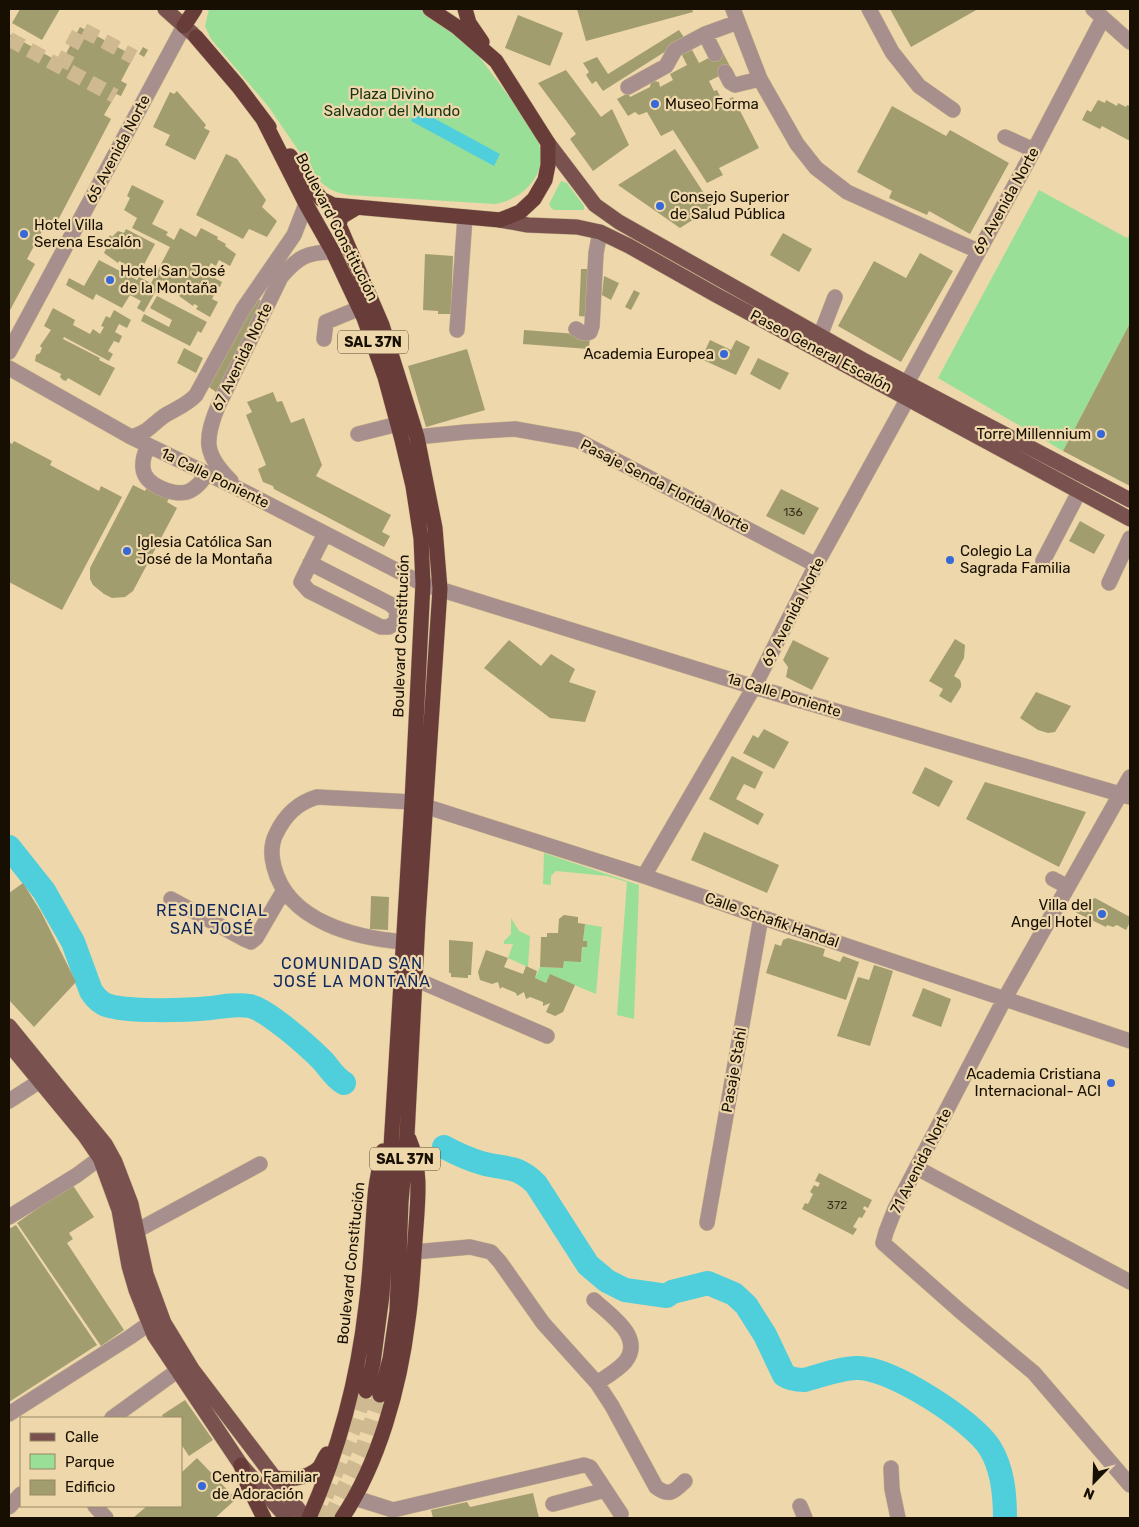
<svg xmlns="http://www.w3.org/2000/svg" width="1139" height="1527" viewBox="0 0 1139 1527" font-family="Rubik,sans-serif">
	<rect width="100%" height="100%" fill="#eed7aa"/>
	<!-- green -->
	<path fill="#9adf98" d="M209,9H421L429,13C443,25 461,36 473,50C483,60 490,72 499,83C512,102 532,122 539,144C548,174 524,199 495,204L349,195C336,193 326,188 318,179L268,106L211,39L205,26Z
		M561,181L567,183L584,206V210H555L552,209L549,204Z
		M1039,190L1127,238L1130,233V323L1063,451L938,378Z
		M544,853L639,885L634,1019L617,1015L627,882L607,876L556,871L551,876V885L543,884Z
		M511,918L519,931L530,936L528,967L508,958L513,944H504V941L511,934Z
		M585,924L602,927L596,994L550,975L546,983L535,978L540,967L563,968L564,961H581Z"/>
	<!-- water -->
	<path fill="#4ecfdb" d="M417,109L500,154L494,166L411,121Z"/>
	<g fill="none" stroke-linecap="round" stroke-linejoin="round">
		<!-- river -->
		<path stroke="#4ecfdb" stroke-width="24" d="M9,847L44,891L73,942L91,991C94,996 99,1001 104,1004C124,1013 189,1010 211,1008C224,1006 237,1004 250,1006C268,1010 309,1047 323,1061C330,1069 335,1078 344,1083
			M444,1147C457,1154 470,1160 485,1164C508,1169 518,1166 536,1184L588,1265L607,1281L625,1290L667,1296L672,1292L708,1283L734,1294L746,1305L765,1335L784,1375C790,1379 796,1380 804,1380C820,1376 843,1367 859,1368C893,1369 972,1420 990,1448C1003,1469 1005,1495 1005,1518"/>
	</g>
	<!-- building -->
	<path fill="#a19d6f" d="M20,9H60L42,40L12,23Z
		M577,9H692L693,12L586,41Z
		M890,9H978L911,47Z
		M518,15L563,33L550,66L505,48Z
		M80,27L134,56L121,81L127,84L121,96L116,94L104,115L111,119L56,224L48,220L27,259L35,264L9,312V34L61,63Z
		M679,30L685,39L603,91L596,81L592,84L586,75L589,72L583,63L597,57L608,74Z
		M690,46L699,63L722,51L732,70L709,81L714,91L717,90L723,102L733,97L759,148L719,168L723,175L707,183L673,130L661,136L647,112L639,115L635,112L628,116L617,99L628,93L630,97L650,87L651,82L654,81L659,82L660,87L673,80L670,74L687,65L680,51Z
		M143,47L148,50L144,57L139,54Z
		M566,70L601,117L612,109L629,145L593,171L570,139L576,134L538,83Z
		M177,91L206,125L204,128L210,131L195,160L165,145L170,135L153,127L170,92L174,94Z
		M1098,100L1105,103L1106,100L1117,106L1118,103L1126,107L1127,105L1130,106V141L1102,126L1100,129L1082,120L1087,110L1091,112Z
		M892,106L946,136L950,130L1009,163L970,234L929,211L927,215L889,198L892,191L857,172Z
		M675,149L713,207L680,228L618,185Z
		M226,154L237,159L266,200L262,207L277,221L267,237L249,229L243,239L196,215Z
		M132,185L164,201L152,224L168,232L166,235L174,240L180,228L196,237L201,228L218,237L217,239L226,244L225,246L236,254L230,266L219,260L216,266L211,263L207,270L204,269L203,272L222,282L220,287L213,284L211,288L216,291L212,299L218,302L210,317L196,309L198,306L194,304L193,306L179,296L183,289L178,286L177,288L162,280L144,312L137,308L141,301L130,295L122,308L96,294L93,300L66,285L69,278L84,286L99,260L137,280L139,277L149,282L147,286L149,287L170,247L132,228L137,218L124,210L130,198L127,196Z
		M126,229L155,244L140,272L119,261L118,263L104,253L108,245L105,244L110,235L112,237L118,231L124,233Z
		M783,233L812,249L799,272L770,255Z
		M920,253L953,271L901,362L838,326L874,261L906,278Z
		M425,254L453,256L451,314H438V311L423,310Z
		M581,269H593L591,317L579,316Z
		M604,276L619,283L611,300L602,295Z
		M634,290L640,293L631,310L625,307Z
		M157,296L207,322L201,333L198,331L190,346L141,321L144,314L169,327L172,320L150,308Z
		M254,296L264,303L216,392L206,385Z
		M53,308L75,320L73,325L90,334L93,329L100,334L104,327L101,326L106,316L110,318L114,310L131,320L127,328L119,324L115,332L122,336L119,343L114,341L108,351L113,354L109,361L64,337L63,339L100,358L99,360L115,368L100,396L68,378L66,381L63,380L60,377L61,374L35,361L36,355L40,353L42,348L40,346L51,330L44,326Z
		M1130,323V486L1063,451Z
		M524,330L590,335L589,349L523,344Z
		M710,340L731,350L736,340L750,347L736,375L701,359Z
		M184,348L203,358L196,373L177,363Z
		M467,349L485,410L426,427L408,366Z
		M758,358L789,373L780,390L750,374Z
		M273,392L277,402L282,401L291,423L304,418L322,465L316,476L391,515L382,532L390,536L384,547L274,489L273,486L263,482L258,469L266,465L246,415L252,412L247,402Z
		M14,441L52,461L50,465L99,491L101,486L122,497L62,610L9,582V442L12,444Z
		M153,475L175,487L167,502L177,508L133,591L125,597L112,598L104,594L93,585L90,579V568L133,485L145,491Z
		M781,489L819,508L804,535L766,516Z
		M1080,521L1105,535L1094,554L1069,541Z
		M955,639L965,645L964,658L954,676L960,680L961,683V687L951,703L939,696L943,689L929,681Z
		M509,640L541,666L551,654L575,669L569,682L596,691L585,722L550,718L484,668Z
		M793,640L829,658L812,690L786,677L788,667L783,660Z
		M1036,692L1071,706L1055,732L1048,733L1038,730L1020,718Z
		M764,729L789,742L774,769L743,753L753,735L758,738Z
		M732,756L763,772L755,789L744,784L736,799L764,814L758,825L709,799Z
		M925,767L953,781L939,807L912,793Z
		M985,782L1086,812L1059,867L966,819Z
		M704,832L779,865L767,893L691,860Z
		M23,883L41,912L76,982L34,1027L9,1000V893Z
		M371,896L389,897L388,930L370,929Z
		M1095,898L1130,917V922L1126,930L1117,925L1113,927L1107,925L1106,927L1073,911L1079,899L1087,902Z
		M564,915L578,917V923L585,924L583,941H587V947H582L581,962L564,961L563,968L540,967L541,937H547V933H558L559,919Z
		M788,938L825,949L823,956L840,962L843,956L859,962L846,1000L766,973L775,944L781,946L783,940Z
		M449,940L473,942L471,975H468V978L451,977V973H449Z
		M486,950L508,958L504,967L523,974L526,966L537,971L535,978L546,983L550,974L575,985L563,1012L555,1016L546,1012L550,1003L543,1006V1002L530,997L526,999L524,992L517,996L516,993L502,987L500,989L498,982L492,984L480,980L478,972Z
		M874,965L893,971L870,1046L837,1036L858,977L869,980Z
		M923,988L951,999L941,1027L912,1016Z
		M819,1173L872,1200L868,1208L864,1206L863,1209L866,1211L862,1218L859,1217L853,1227L857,1229L853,1235L802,1209L805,1203L808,1204L813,1194L810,1192L814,1185L818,1187L820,1183L815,1181Z
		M72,1184L94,1217L69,1233L73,1239L67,1243L124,1330L101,1346L17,1223Z
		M16,1225L97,1345L9,1402V1229Z
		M185,1400L213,1440L189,1456L181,1444V1418H164L162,1415Z
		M197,1458L236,1499L215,1518H133L147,1506H181V1473Z
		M533,1493L539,1518H433L431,1510L467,1502L470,1507Z"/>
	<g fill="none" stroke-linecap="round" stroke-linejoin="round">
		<!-- minor-tunnel -->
		<path stroke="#ceb991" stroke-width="15" stroke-dasharray="15 8" stroke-linecap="butt" d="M9,39L115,96
			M61,67L81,29L134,57"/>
		<!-- highway-tunnel -->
		<path stroke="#ceb991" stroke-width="15" stroke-dasharray="15 8" stroke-linecap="butt" d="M317,1518L353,1431L366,1391
			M330,1518L364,1444L380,1395"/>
		<!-- minor casing -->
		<g stroke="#c7b38c" stroke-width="16">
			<path id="minor" d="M733,9L760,79L797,144L816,168L847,192L978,251
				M869,9L892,52L919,86L953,110
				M1093,9L1130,42
				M705,34L715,54
				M725,72L730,82L735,85L760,79
				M628,87L666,66L675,50L705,34L738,22
				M1005,137L1034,150
				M576,329C581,332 584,335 590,332L592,326L596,253L600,232
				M457,330L465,217
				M820,336L835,297
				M324,339L326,322L360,308
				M9,352L184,26
				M9,368L131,437L239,489L423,584L754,687L1130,797
				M907,383L1034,150L1103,18
				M358,434L398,424
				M131,437C149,432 150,426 164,416C175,409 187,405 196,395L243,309L294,235L306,204
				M417,437L466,432L515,429L577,440L816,565
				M148,445C145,452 142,461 143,468C144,485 173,496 187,492C196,489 202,481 207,474
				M231,481C204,454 204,441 218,406L281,277C298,257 307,252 333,252
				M1043,561L1079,492
				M310,563L390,604L397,610L396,621L389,627H381L309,591L301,582C309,566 317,549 325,534
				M1109,583L1130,538
				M1130,777L1005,998L895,1209L886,1232L883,1243L960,1311L1034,1373L1130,1485
				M644,876L754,687L816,565L908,398
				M1053,879L1068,887
				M171,899L244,939L251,942L256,938L284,890
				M404,942C356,938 288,922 274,867C271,856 271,844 276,834C285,815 297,803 317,797L412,802L644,876L761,917L1130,1041
				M415,979L547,1036
				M9,1101L40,1081
				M917,1168L1130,1282
				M9,1217L77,1175L100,1158
				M707,1223L761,917
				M138,1230L260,1164
				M414,1252L470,1247L491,1252L500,1262L543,1323L597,1383L612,1406L656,1487C669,1497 674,1492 685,1481
				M594,1300C610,1315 645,1337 625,1362C618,1370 606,1377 597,1383
				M9,1414L130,1337L150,1323
				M112,1418L177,1371
				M891,1468L892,1489L898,1518
				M355,1498L393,1510L584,1465L590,1467L621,1514
				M553,1504L605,1490
				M95,1506L106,1518
				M800,1506L805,1518
				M9,1507L21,1494"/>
		</g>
		<!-- major casing -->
		<g stroke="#c7b38c" stroke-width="16">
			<path id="major" d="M165,9L193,34
				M548,143L595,205L619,222L865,361L1130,500
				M500,220L528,225L577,227L600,232L629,246L716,295L1130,519
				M9,1026L105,1144L115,1162L131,1204L146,1274L164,1323L192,1369L305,1518
				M9,1044L85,1136L100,1158L119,1210L129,1266L136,1290L154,1335L241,1465L287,1518"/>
		</g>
		<!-- highway casing -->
		<g stroke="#c7b38c" stroke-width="16">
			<path id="highway" d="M465,9L469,23L482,42
				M184,26L195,9
				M196,37L238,86L269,127
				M263,119L306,204L333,252L364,318L385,377L402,440L413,486L421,538L423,584L412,802L382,1295L373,1363L366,1391
				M290,156L321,199L333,205L500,220L520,212L534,199L545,180L548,165V143L496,61L457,27L430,9
				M356,208L341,217L339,225L382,325L417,437L435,528L440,589L418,920L407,1135L401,1202L397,1311L390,1359L380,1395
				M241,1465L248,1486L264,1518
				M274,1478C288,1480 307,1479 319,1468C322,1464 324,1458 327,1454
				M309,1518C338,1452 358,1378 366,1306C371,1270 372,1233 375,1196C376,1181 380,1166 383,1151
				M342,1518C379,1463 400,1386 408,1320C412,1294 413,1267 415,1241C417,1206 423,1171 409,1139"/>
		</g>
		<!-- minor -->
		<use href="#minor" stroke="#a78f8d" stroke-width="15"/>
		<!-- major -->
		<use href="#major" stroke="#79524f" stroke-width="15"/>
		<!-- highway -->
		<use href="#highway" stroke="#683c39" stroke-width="15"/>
	</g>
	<!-- markers -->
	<g fill="#3768d8" stroke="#eed7aa" stroke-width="2">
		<circle cx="655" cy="104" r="5"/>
		<circle cx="660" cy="206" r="5"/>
		<circle cx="24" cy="234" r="5"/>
		<circle cx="110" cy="280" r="5"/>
		<circle cx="724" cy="354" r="5"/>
		<circle cx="1101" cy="434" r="5"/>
		<circle cx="127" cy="551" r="5"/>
		<circle cx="950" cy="560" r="5"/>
		<circle cx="1102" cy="914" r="5"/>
		<circle cx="1111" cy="1083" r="5"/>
		<circle cx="202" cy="1486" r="5"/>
	</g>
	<g text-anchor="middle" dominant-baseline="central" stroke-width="4.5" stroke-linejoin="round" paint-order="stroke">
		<!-- number labels -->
		<g font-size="12" fill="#3a321d">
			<text x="793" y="512">136</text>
			<text x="837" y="1205">372</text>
		</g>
		<!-- shield labels -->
		<g fill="#eed7aa" stroke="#584b34" stroke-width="1">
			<rect x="338" y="330.5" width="70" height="23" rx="4"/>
			<rect x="370" y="1147.5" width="70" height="23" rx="4"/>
		</g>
		<g font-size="14" font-weight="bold" fill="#170f02">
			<text x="373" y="342">SAL 37N</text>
			<text x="405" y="1159">SAL 37N</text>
		</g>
		<!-- park labels -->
		<g font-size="15" fill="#153515" stroke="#eed7aa">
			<text x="392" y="94">Plaza Divino<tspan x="392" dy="17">Salvador del Mundo</tspan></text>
		</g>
		<!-- poi labels -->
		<g font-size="15" fill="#170f02" stroke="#eed7aa" text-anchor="start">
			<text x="665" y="104">Museo Forma</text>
			<text x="670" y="197">Consejo Superior<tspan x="670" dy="17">de Salud Pública</tspan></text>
			<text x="34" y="225">Hotel Villa<tspan x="34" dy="17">Serena Escalón</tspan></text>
			<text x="120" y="271">Hotel San José<tspan x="120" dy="17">de la Montaña</tspan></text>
			<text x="714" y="354" text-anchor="end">Academia Europea</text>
			<text x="1091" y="434" text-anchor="end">Torre Millennium</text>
			<text x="137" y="542">Iglesia Católica San<tspan x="137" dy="17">José de la Montaña</tspan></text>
			<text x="960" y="551">Colegio La<tspan x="960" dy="17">Sagrada Familia</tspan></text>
			<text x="1092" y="905" text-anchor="end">Villa del<tspan x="1092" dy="17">Angel Hotel</tspan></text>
			<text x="1101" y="1074" text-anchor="end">Academia Cristiana<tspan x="1101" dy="17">Internacional- ACI</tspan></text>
			<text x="212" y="1477">Centro Familiar<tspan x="212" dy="17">de Adoración</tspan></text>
		</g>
		<!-- street labels -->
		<g font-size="15" fill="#170f02" stroke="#eed7aa">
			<text transform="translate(118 149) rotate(-62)">65 Avenida Norte</text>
			<text transform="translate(1006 201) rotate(-61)">69 Avenida Norte</text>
			<text transform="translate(337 227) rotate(63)">Boulevard Constitución</text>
			<text transform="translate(821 351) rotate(28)">Paseo General Escalón</text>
			<text transform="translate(242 357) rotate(-64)">67 Avenida Norte</text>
			<text transform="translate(215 478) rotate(26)">1a Calle Poniente</text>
			<text transform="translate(665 486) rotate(27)">Pasaje Senda Florida Norte</text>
			<text transform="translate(793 612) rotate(-63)">69 Avenida Norte</text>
			<text transform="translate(401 636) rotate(-88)">Boulevard Constitución</text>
			<text transform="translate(784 695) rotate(17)">1a Calle Poniente</text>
			<text transform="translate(772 920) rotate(19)">Calle Schafik Handal</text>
			<text transform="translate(734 1070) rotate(-80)">Pasaje Stahl</text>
			<text transform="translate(921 1161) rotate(-63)">71 Avenida Norte</text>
			<text transform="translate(351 1263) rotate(-84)">Boulevard Constitución</text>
		</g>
		<!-- neighbourhood labels -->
		<g font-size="16" letter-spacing="1" fill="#11285d" stroke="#eed7aa">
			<text x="212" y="910">RESIDENCIAL<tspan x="212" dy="18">SAN JOSÉ</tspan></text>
			<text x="352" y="963">COMUNIDAD SAN<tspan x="352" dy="18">JOSÉ LA MONTAÑA</tspan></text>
		</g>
	</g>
	<!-- border -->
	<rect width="1139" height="1527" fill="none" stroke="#170f02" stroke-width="20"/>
	<!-- legend -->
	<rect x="20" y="1417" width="162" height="90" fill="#eed7aa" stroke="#988767"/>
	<rect x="30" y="1433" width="25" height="8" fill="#79524f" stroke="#988767"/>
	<text x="65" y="1442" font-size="15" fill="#170f02">Calle</text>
	<rect x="30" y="1454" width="25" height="15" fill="#9adf98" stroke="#988767"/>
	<text x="65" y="1467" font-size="15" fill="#170f02">Parque</text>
	<rect x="30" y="1480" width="25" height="15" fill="#a19d6f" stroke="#988767"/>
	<text x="65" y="1492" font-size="15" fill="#170f02">Edificio</text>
	<!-- north arrow -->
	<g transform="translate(1094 1482) rotate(203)" stroke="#eed7aa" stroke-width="4" paint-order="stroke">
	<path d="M0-4L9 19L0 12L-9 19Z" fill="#170f02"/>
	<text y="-8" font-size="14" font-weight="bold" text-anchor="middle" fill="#170f02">N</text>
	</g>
</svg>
